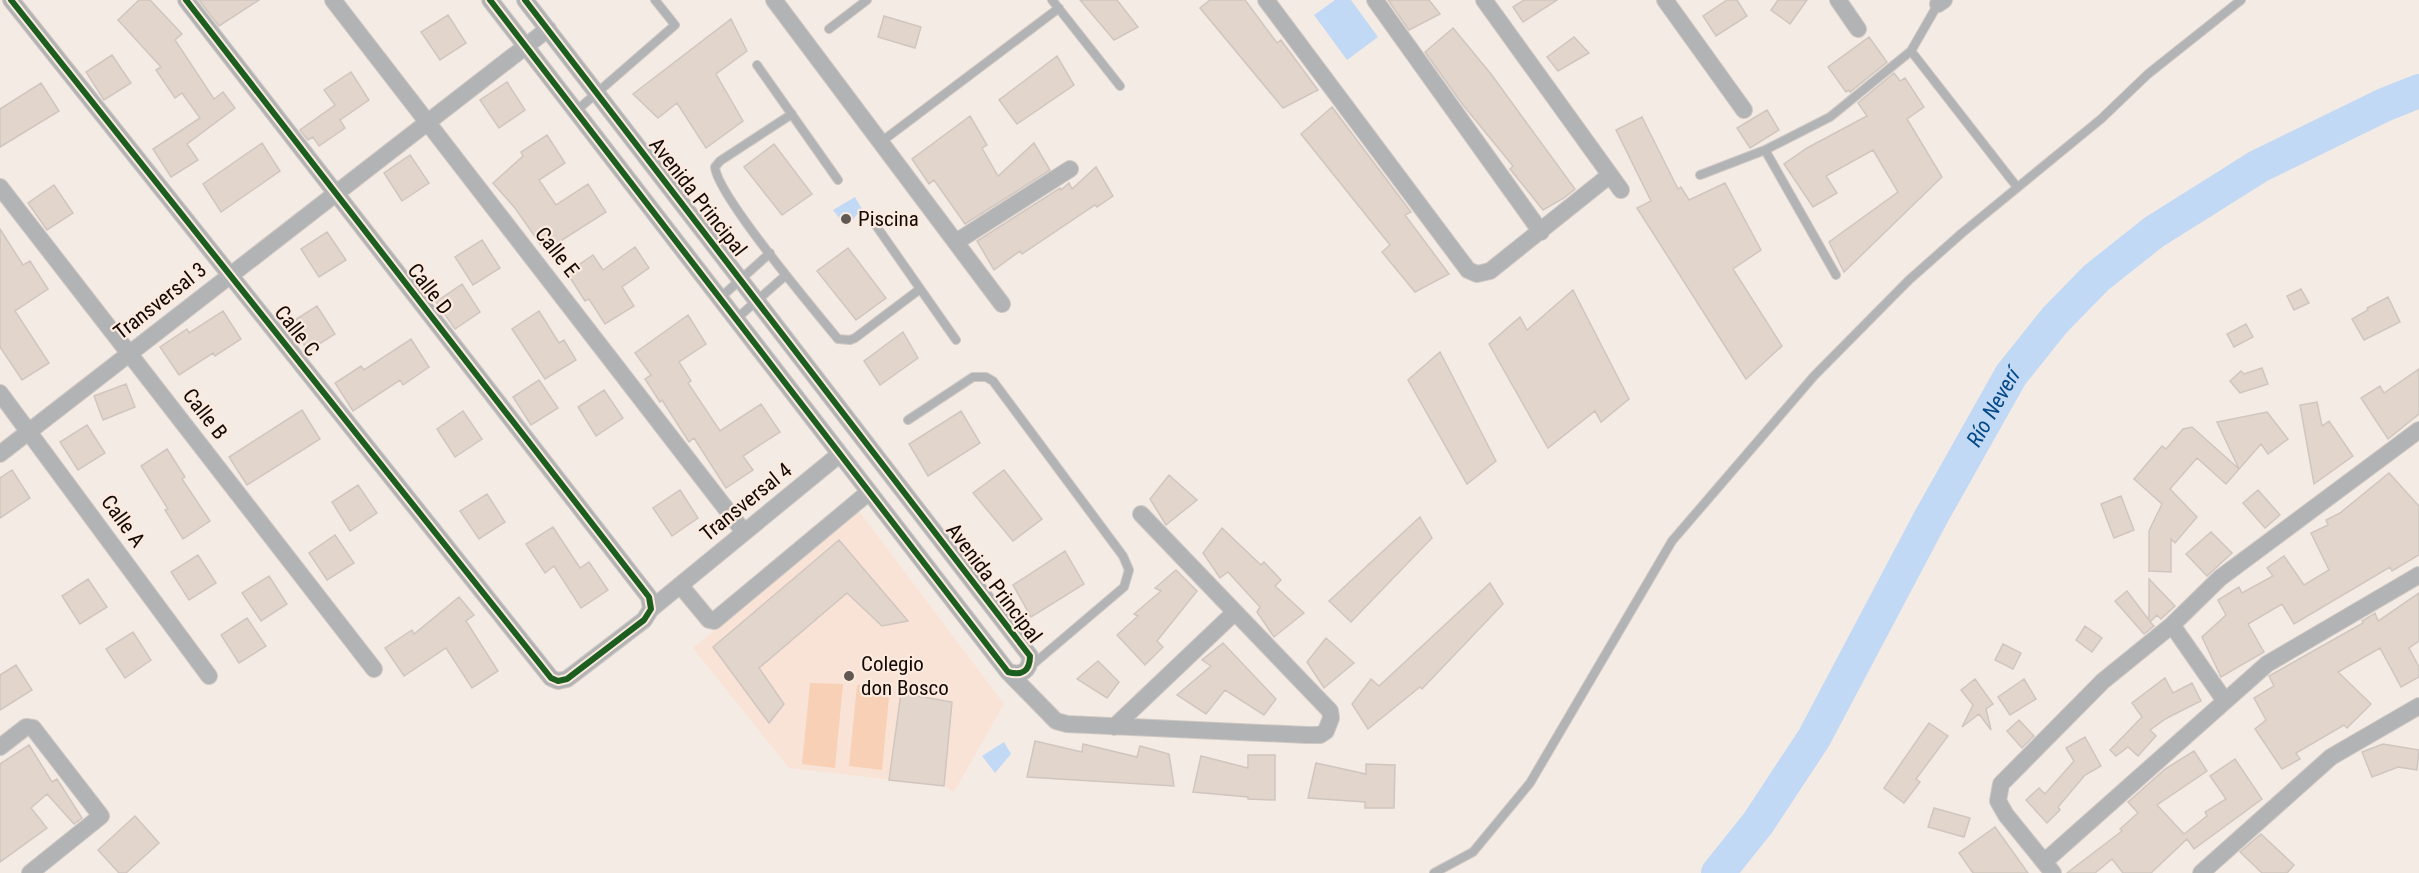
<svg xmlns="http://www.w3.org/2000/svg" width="2419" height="873" viewBox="0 0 2419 873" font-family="'Roboto Condensed',sans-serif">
	<rect width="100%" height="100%" fill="#f5ebe5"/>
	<!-- built -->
	<path fill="#f8e3d6" d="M859,511L1004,704L954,792L944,786L789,768L693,648Z"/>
	<!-- green -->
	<path fill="#f7d0b6" d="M810,683L843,684L835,768L802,764Z
		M857,685L890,686L882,770L849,766Z"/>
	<!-- water -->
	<path fill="#c2d9f5" d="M1335,0H1351L1378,37L1347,60L1314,15Z
		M855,197L862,209L846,227L833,210Z
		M1004,742L1011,754L995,773L982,756Z"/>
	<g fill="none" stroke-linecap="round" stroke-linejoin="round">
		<!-- river -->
		<path stroke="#c2d9f5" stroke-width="34" id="s1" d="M1718,873L1758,823L1814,738L1931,517L2011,375L2055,320L2096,278L2154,232L2259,166L2384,105L2419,91"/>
	</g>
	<!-- building -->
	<path fill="#e2d5cb" stroke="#d0c6bf" stroke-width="1.5" d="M139,0H150L182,34L175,40L214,99L223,92L235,108L187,144L198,160L171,177L153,149L200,118L182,93L175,98L156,70L161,67L118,20Z
		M199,0H259L219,26Z
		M1080,0H1117L1138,27L1114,40Z
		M1210,0H1245L1277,43L1281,40L1318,90L1283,108L1200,8Z
		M1388,0H1429L1440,14L1409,30Z
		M1524,0H1557L1523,22L1513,7Z
		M1727,0H1737L1747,16L1716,36L1703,16Z
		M1778,0H1807L1790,24L1771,10Z
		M448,15L466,43L440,60L421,32Z
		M884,16L921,27L915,48L878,37Z
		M731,19L747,51L716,74L743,121L706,148L677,103L658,118L633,94Z
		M1453,28L1491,74L1575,189L1564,198L1543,210L1510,169L1513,166L1463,105L1425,52Z
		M1574,37L1589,53L1558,71L1547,57Z
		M1869,37L1887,62L1850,92L1849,90L1846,92L1828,67Z
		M112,55L131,83L104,100L86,72Z
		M1057,56L1074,85L1017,124L999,100Z
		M351,72L369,100L340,120L345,128L319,146L313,137L308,140L300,130L335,105L324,90Z
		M1894,73L1900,81L1905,78L1924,107L1907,119L1942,177L1844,272L1829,242L1898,192L1873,150L1826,176L1837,193L1813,207L1784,164L1807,148L1867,116L1858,103Z
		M507,82L525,110L499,128L480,100Z
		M41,83L59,111L0,147V109Z
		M1332,107L1411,212L1405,215L1449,274L1415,292L1382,252L1390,245L1301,134Z
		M1767,110L1779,130L1750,148L1737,128Z
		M970,116L987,145L982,148L998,176L1034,143L1050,170L965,224L934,180L929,184L912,159Z
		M1642,117L1678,189L1681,187L1689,200L1725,183L1761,250L1733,269L1782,346L1746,379L1637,208L1651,201L1616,130Z
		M547,135L565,163L539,180L556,205L588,184L606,212L545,251L515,208L493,183L523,156L521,152Z
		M262,143L280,171L221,212L203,184Z
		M774,144L812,194L782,215L744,167Z
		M410,155L429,183L402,201L384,173Z
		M1096,167L1113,196L1097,207L1095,205L1022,254L1020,251L994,270L977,241L1060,188L1061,190L1069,183L1072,189Z
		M54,185L73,213L47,230L28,203Z
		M0,229L23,265L30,261L48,289L15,311L49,363L22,380L0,347Z
		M327,232L346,260L319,277L301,249Z
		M482,240L500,268L473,285L455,257Z
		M635,247L649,268L622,287L634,306L605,324L589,299L585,301L567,273L593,255L603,270Z
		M848,248L886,298L856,320L817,271Z
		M462,284L480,312L455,329L436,302Z
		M2301,289L2309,303L2294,310L2287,296Z
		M1573,290L1629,399L1601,422L1595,411L1548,448L1489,344L1520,317L1527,330Z
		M2388,297L2400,322L2364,340L2352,319L2368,310L2367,308Z
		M317,306L335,334L308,351L290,323Z
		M223,311L241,339L215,356L213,353L179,375L160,347L187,329L189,333Z
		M539,311L559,343L564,340L576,360L545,379L512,329Z
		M688,315L706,344L679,362L691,381L688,383L720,431L761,404L780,432L743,456L753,470L726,488L694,438L689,442L662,400L660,402L645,379L651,375L635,353Z
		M2246,324L2253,337L2234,347L2227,334Z
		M903,332L918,358L880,385L864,361Z
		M411,339L429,367L403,385L400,380L353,411L335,383L361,366L364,370Z
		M1440,352L1496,461L1467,484L1408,380Z
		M2262,368L2268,384L2240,393L2230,381L2241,371L2244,374Z
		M2419,369V414L2388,439L2361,398L2380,386L2384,393Z
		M539,380L558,408L531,425L513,397Z
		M126,384L135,407L103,420L94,396Z
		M604,390L623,418L596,436L578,407Z
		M2317,402L2322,426L2329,421L2353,456L2314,484L2300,405Z
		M302,410L320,439L247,485L229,457Z
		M463,411L482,439L455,457L437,429Z
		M961,411L980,443L928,476L909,444Z
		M2267,412L2288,439L2268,454L2261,444L2226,484L2197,458L2170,489L2197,517L2175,543L2171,539V572L2149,571V531L2162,504L2134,479L2162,446L2166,449L2183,429L2192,427L2239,469L2217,422Z
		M87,425L105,453L78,470L60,442Z
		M167,449L185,477L182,479L210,521L183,539L165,510L168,509L141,466Z
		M12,470L30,498L0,518V478Z
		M1004,470L1042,519L1013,541L973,493Z
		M2389,473L2419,506V555L2392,571L2390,567L2294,624L2282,604L2248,624L2264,652L2221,677L2202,637L2226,615L2218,600L2239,587L2242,593L2273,576L2267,568L2284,556L2304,585L2329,570L2311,533L2328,525L2326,520L2340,513Z
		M1169,475L1197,500L1166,525L1150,499Z
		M358,485L377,513L350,531L332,502Z
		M680,490L698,518L672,536L653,508Z
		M2258,490L2280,515L2265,528L2243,503Z
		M487,494L505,522L479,539L460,511Z
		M2121,496L2134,530L2114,538L2101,504Z
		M1420,517L1432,538L1351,622L1329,601Z
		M553,527L580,568L589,562L608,590L581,608L554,566L545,573L526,544Z
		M1222,528L1261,565L1264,562L1281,580L1275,586L1304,613L1274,637L1257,612L1260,607L1228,572L1220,578L1203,553Z
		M2211,532L2232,553L2207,576L2186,554Z
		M335,535L354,563L327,580L309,553Z
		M839,540L908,621L882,626L847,593L759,668L784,704L769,723L713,647Z
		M1065,551L1084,584L1031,617L1013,585Z
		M198,555L216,583L189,600L171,572Z
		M1176,570L1197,591L1157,641L1163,647L1145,665L1117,635L1138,616L1134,614L1161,591L1155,588Z
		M269,576L287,604L261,621L242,593Z
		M88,579L107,607L80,624L62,596Z
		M2149,579L2175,606L2161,619L2157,615L2150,622L2154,626L2144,634L2115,601L2127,591L2149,620Z
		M1490,583L1503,604L1422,689L1420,687L1368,729L1352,704L1371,679L1379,686Z
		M2419,593V641L2409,648L2419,667V677L2401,687L2380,648L2338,672L2371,704L2347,728L2344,725L2296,753L2300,759L2282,769L2255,729L2266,720L2254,698L2274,686L2269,676L2363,623L2362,621L2375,613L2378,621Z
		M459,597L474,615L466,621L498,671L472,688L446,648L404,676L385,648L412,630L414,634Z
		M247,618L266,646L239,663L221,635Z
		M2085,626L2102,638L2092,652L2076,640Z
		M133,632L151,660L125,678L106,649Z
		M1326,638L1354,663L1324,688L1307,662Z
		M1223,643L1276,699L1264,715L1225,690L1206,714L1177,695L1211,666L1202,660Z
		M2003,644L2021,653L2013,669L1995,660Z
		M1098,661L1119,682L1107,698L1077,679Z
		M16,665L32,690L0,710V675Z
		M2165,678L2173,693L2192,683L2201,701L2167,718L2150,730L2156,736L2138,756L2128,747L2116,756L2110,750L2142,717L2132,703Z
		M1975,679L1993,704L1986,709L1991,730L1979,714L1962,727L1973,705L1961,690Z
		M2024,679L2036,699L2010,715L1998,697Z
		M901,693L952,702L944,786L889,780Z
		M2019,720L2034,736L2022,748L2007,731Z
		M1929,723L1948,736L1916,779L1920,782L1904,803L1884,788Z
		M2085,737L2101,766L2085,775L2058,807L2060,810L2047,823L2026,800L2039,788L2045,794L2074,761L2066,748Z
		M1035,741L1082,752L1083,744L1137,757L1140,746L1169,754L1174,786L1027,777Z
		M2383,744L2419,750L2417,770L2398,767L2372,777L2362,752Z
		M29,745L52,782L57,779L82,818L74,824L47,794L31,808L47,828L0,862V764Z
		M2194,751L2207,771L2157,805L2184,834L2207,816L2205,812L2226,799L2210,776L2235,759L2262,799L2194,849L2187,839L2151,873H2123L2112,859L2095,873H2067L2122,831L2120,829L2138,813L2128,802L2165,769Z
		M1248,755H1275V800L1248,799V797L1193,792L1201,756L1248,768Z
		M1316,763L1366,774V764L1395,765L1394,808H1365V802L1308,798Z
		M1934,808L1970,818L1964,837L1928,827Z
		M135,816L159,843L126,873H119L98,850Z
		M1995,827L2028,873H1973L1959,853Z
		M2261,834L2294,865L2287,873H2262L2240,852Z"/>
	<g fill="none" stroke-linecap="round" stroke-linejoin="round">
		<!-- lane casing -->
		<g stroke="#cfc8c3" stroke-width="10">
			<path id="lane" d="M1052,0L1120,86
				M829,29L867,0
				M1911,51L2017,187
				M757,65L838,180
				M576,111L675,25L655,0
				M792,114L720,161L715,167C717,195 815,311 838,339L850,340L855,338L920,289
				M881,142L1059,8
				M1765,150L1836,275
				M1700,175L1765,150L1830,117L1911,51L1938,4
				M877,227L956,340
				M720,298L770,253
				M736,319L786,275
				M908,420L973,377H986L993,381L1123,556L1129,570L1124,587L1031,666
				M1434,873L1473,852L1530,783L1672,541L1814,376L1909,280L1962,233L2101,119L2148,74L2241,0"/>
		</g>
		<!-- street casing -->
		<g stroke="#cfc8c3" stroke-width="18">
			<path id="street" d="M11,0L551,678L558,681L567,679L644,620L651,609L649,597L186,0
				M333,0L744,532
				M490,0L1008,672C1022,676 1030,671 1030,656L525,0
				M774,0L1002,304
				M1266,0L1468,270L1477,274L1490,271L1610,175
				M1375,0L1541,232
				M1484,0L1621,190
				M1665,0L1744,110
				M1838,0L1858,29
				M1938,4L1944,0
				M0,187L374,669
				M956,242L1070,169
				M0,393L209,676
				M0,454L548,29
				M680,585L709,620L714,621L869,492
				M651,609L840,454
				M2172,625L2225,701
				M1008,672L1056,721L1067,724L1307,735H1320L1326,731L1331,718L1330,711L1141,514
				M1114,727L1235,612
				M0,747L26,727L33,728L101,816L30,873
				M2044,862L2267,664L2419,575
				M2053,873L2006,815L1998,801L2001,784L2103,681L2172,625L2220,578L2419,430
				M2201,873L2331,757L2419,706"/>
		</g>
		<!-- lane -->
		<use href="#lane" stroke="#b2b3b5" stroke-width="8"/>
		<!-- street -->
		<use href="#street" stroke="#b2b3b5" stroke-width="16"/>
		<!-- cycleway casing -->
		<g stroke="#fceade" stroke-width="10">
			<path id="cycleway" d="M11,0L551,678L558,681L567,679L644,620L651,609L649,597L186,0
				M490,0L1008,672C1022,676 1030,671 1030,656L525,0"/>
		</g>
		<!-- cycleway -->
		<use href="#cycleway" stroke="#1b5e20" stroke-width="6"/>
	</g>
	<!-- markers -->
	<g fill="#625853" stroke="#fceade" stroke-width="2">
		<circle cx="846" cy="219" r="6"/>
		<circle cx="849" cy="676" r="6"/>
	</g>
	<g text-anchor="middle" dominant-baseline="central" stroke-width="4.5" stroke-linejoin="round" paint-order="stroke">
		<!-- street labels -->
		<g font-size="21" fill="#130904" stroke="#fceade">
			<text transform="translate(698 197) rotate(52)">Avenida Principal</text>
			<text transform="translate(557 252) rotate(52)">Calle E</text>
			<text transform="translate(430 289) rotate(52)">Calle D</text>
			<text transform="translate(160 301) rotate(-38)">Transversal 3</text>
			<text transform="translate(297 331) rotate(52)">Calle C</text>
			<text transform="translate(205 414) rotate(52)">Calle B</text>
			<text transform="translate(746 502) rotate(-39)">Transversal 4</text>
			<text transform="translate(123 521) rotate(54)">Calle A</text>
			<text transform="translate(994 583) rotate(53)">Avenida Principal</text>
		</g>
		<!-- poi labels -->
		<g font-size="21" fill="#130904" stroke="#fceade" text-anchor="start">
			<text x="858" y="219">Piscina</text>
			<text x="861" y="664">Colegio<tspan x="861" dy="24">don Bosco</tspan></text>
		</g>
		<!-- water labels -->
		<g font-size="22" font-style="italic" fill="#034887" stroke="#fceade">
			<text stroke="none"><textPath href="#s1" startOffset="542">Río Neverí</textPath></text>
		</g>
	</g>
</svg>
